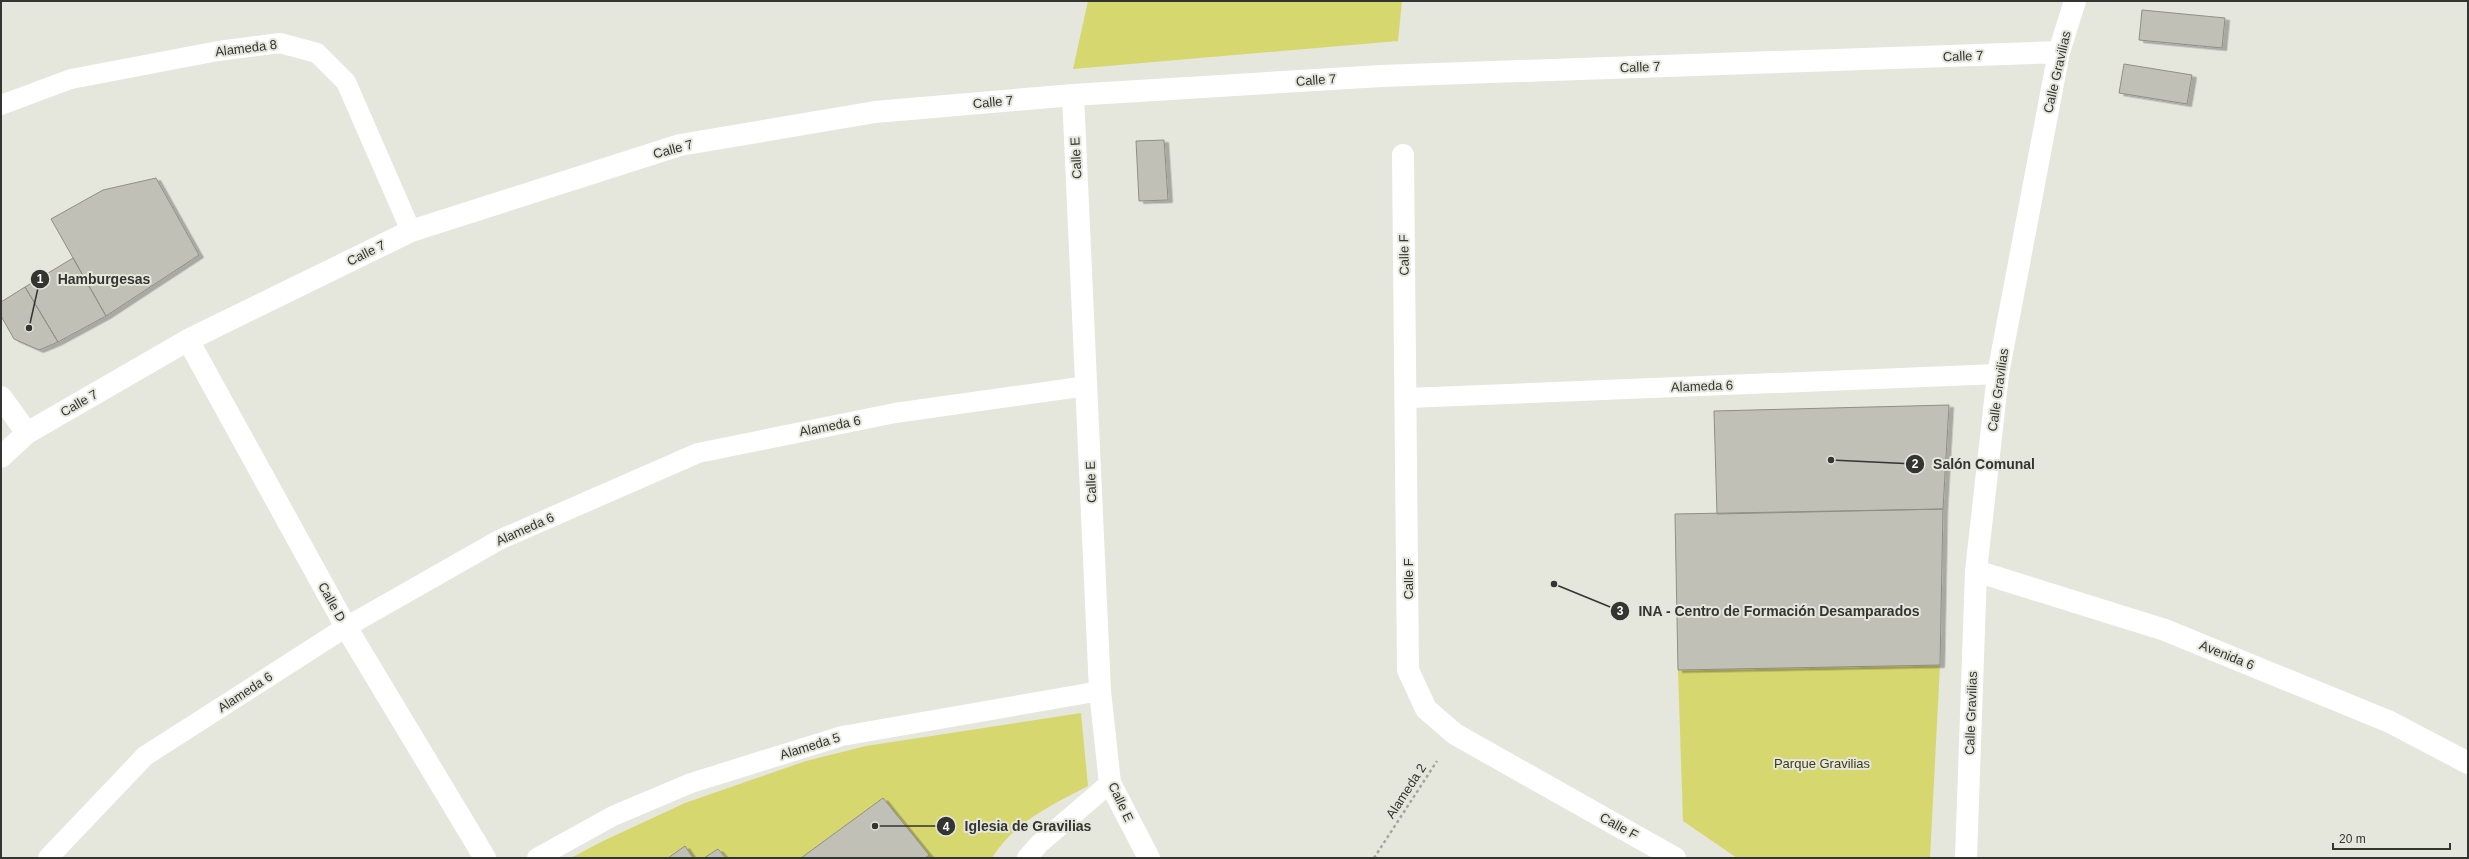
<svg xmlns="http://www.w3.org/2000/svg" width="2469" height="859" viewBox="0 0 2469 859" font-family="Arial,sans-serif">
	<defs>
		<filter id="shadow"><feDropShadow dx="4.5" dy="2.5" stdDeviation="0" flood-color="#0004"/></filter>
	</defs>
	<rect width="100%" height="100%" fill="#e5e6dc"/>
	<!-- green -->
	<path fill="#d7d770" d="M1088,1H1402L1398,41L1073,69Z
		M1940,665L1930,858H1737L1683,821L1678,670Z
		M1081,713L1088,786C1052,805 1014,822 992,858H925L929,855L883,798L801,858H726L718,849L704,858H693L685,846L668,858H571L601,842L685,803L806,761L866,746Z"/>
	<!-- building -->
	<path fill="#c0c0b6" stroke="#8e8f85" filter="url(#shadow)" d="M2142,10L2225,18L2222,48L2139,40Z
		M2124,64L2192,75L2187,104L2119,93Z
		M1164,140L1168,200L1139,201L1136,141Z
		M156,178L199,255L106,316L51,219L103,190Z
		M73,258L106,316L58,342L25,287Z
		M25,287L58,342L39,350L14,339L1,316V302Z
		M1949,405L1943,509L1717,514L1714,411Z
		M1943,509L1940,665L1678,670L1675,514Z
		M883,798L929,855L925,858H801Z
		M685,846L693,858H668Z
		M718,849L726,858H704Z"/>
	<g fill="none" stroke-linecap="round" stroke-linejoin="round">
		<!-- path -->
		<path stroke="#a5a59e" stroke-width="2.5" stroke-dasharray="3 3" stroke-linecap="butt" d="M1374,858L1437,761"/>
		<!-- service -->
		<path stroke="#fff" stroke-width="20" d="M1,105L71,79L218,51L280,43L317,53L346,82L411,231
			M1407,398L1998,374
			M48,858L145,756L346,627L499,540L698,453L895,413L1087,386
			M537,858L613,816L691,783L842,736L1100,691
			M1027,858L1039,844L1110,783"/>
		<!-- minor -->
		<path stroke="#fff" stroke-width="22" d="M1073,95L1100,691L1110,783L1149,858
			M1403,155L1408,670L1426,709L1455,734L1675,858
			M188,340L346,627L485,858
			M1,397L27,433
			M1,457L27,433L188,340L411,231L680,145L875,112L1073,95L1381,76L2059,52
			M1976,571L2165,630L2390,722L2468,763
			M1966,858L1976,571L1998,374L2059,52L2075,1"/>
	</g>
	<g text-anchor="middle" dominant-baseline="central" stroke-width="4" stroke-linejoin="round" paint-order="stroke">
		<!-- street labels -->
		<g font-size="13" fill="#343430" stroke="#e5e6dc">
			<text transform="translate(246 48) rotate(-7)">Alameda 8</text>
			<text transform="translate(1963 56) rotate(-2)">Calle 7</text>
			<text transform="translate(1640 67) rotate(-2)">Calle 7</text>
			<text transform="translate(2057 72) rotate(-77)">Calle Gravilias</text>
			<text transform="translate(1316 80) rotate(-4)">Calle 7</text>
			<text transform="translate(993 102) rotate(-5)">Calle 7</text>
			<text transform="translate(673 149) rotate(-15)">Calle 7</text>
			<text transform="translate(1076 158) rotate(-93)">Calle E</text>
			<text transform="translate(366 253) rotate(-26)">Calle 7</text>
			<text transform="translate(1404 255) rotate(-91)">Calle F</text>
			<text transform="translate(1702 386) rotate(-2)">Alameda 6</text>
			<text transform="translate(1998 390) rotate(-82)">Calle Gravilias</text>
			<text transform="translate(79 403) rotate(-30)">Calle 7</text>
			<text transform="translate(830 426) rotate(-11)">Alameda 6</text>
			<text transform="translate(1091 482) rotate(-92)">Calle E</text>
			<text transform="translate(525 529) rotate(-24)">Alameda 6</text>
			<text transform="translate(1408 579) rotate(-90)">Calle F</text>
			<text transform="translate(332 602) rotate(61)">Calle D</text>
			<text transform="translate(2227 655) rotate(22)">Avenida 6</text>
			<text transform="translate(245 692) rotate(-33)">Alameda 6</text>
			<text transform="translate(1971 713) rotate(-88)">Calle Gravilias</text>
			<text transform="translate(810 746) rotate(-17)">Alameda 5</text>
			<text transform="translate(1406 791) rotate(-57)">Alameda 2</text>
			<text transform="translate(1121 802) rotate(65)">Calle E</text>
			<text transform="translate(1619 826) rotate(29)">Calle F</text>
		</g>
		<!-- park labels -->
		<g font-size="13" fill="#3e3e12" stroke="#e5e6dc">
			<text x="1822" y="763">Parque Gravilias</text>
		</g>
	</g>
	<!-- callouts -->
	<path fill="none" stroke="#343430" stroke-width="1.5" d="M29 328L40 279M1831 460L1915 464M1554 584L1620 611M875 826L946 826"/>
	<g fill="#343430" stroke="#e5e6dc" stroke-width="1.5">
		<circle cx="29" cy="328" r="4"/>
		<circle cx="1831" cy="460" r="4"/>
		<circle cx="1554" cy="584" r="4"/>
		<circle cx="875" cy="826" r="4"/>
		<circle cx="40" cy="279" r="10"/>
		<circle cx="1915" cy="464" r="10"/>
		<circle cx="1620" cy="611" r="10"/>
		<circle cx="946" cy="826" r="10"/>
	</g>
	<g font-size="12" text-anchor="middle" font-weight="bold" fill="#fff">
		<text x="40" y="283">1</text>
		<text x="1915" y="468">2</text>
		<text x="1620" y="615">3</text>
		<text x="946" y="831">4</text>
	</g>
	<g font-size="14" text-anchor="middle" font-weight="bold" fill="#343430" stroke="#e5e6dc" stroke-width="4" stroke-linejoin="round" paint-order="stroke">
		<text x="104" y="284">Hamburgesas</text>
		<text x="1984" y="469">Salón Comunal</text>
		<text x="1779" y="616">INA - Centro de Formación Desamparados</text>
		<text x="1028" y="831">Iglesia de Gravilias</text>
	</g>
	<!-- border -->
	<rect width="2469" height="859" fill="none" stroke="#343430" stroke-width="4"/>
	<!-- scale -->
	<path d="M2333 843v6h117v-6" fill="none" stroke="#343430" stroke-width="2"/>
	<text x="2339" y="843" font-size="12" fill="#343430" stroke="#e5e6dc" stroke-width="3" paint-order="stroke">20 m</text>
</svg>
